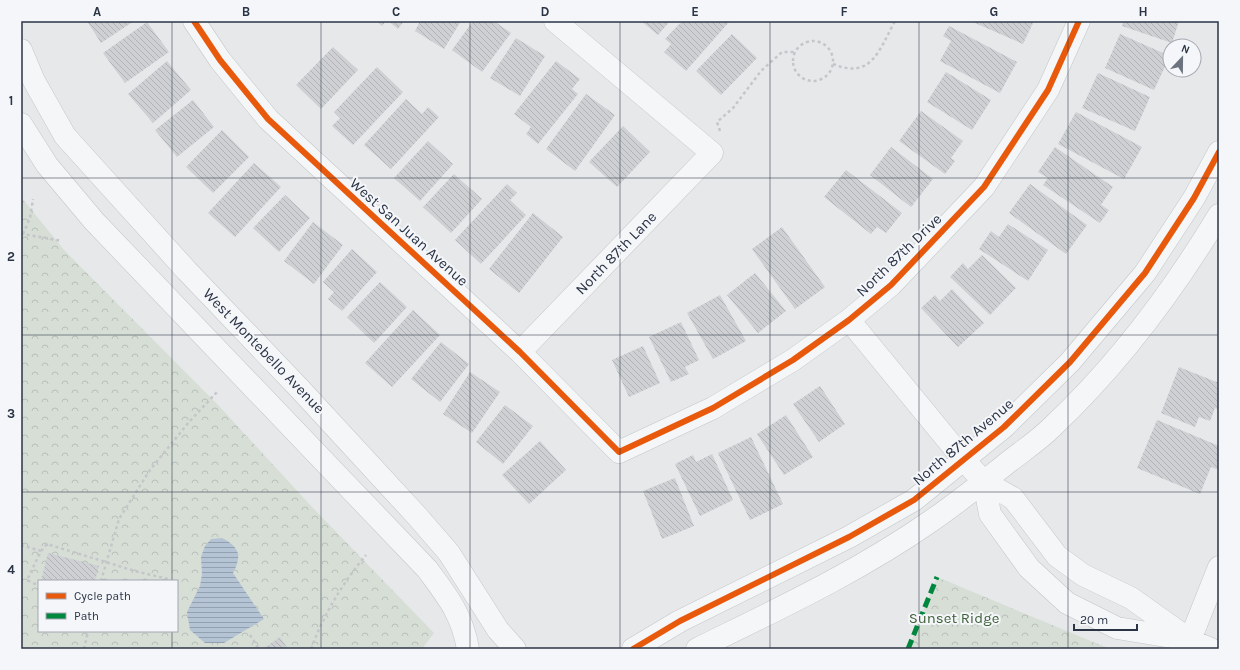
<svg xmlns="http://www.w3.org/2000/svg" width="1240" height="670" viewBox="0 0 1240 670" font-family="Karla,sans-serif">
	<defs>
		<pattern id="park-crowns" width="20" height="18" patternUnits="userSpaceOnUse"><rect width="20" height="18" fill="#d6ded6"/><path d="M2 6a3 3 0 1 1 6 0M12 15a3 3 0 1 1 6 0" fill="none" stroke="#b8bfb9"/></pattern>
		<pattern id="water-rules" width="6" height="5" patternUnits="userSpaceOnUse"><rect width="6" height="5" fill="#b4c4d5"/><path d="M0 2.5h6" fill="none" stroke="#93a0af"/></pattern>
		<pattern id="building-back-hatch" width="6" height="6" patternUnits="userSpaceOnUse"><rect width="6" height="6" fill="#ced0d3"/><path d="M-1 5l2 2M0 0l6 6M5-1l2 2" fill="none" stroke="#b1b3b6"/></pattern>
	</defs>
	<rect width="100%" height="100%" fill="#e6e8ea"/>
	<!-- park -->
	<path fill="url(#park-crowns)" fill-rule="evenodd" d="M21,197L64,250L218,405L312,507L434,633L422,649H21ZM39,581H177V631H39Z
		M937,577L1110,649H908Z"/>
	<!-- water -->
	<path fill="url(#water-rules)" d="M222,538C240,547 242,556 233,573L264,619L224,643H205L190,630L187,612L200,586L202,574L201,557L205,546L211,539Z"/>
	<!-- building -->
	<path fill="url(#building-back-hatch)" d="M87,21H134L101,43Z
		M376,21H386L382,26Z
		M388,21H404L398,29Z
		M420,21H461L444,49L415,31Z
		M473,21H494L511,33L482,72L452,50Z
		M641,21H670L658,35Z
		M682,21L729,22L686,71L664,52L671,44L665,39Z
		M976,21H1034L1023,44L975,23Z
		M1124,21H1179L1172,43L1122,26Z
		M147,22L169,52L125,83L103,53Z
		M949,26L1017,62L1000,93L940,61L951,41L943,36Z
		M732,34L757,58L721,95L696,71Z
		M1120,34L1170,56L1154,90L1105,68Z
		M516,38L545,56L520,96L490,78Z
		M333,47L358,70L321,109L296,85Z
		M167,61L191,90L153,123L128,94Z
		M556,61L580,79L572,89L578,94L538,144L526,134L531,127L514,114Z
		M377,67L403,92L353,145L332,126L340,118L334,112Z
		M946,72L991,100L972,130L927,102Z
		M1098,73L1150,97L1135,131L1082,108Z
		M586,94L615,115L575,171L546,149Z
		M406,99L422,114L428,107L439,117L391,169L364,145Z
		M193,100L214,127L177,157L155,130Z
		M921,111L963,141L951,158L955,161L945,174L899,141Z
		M1076,112L1142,147L1124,179L1058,144Z
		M623,126L650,152L617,187L589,162Z
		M222,130L249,157L213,193L186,167Z
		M428,141L453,164L420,201L394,178Z
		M891,147L933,179L911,207L870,175Z
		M1055,147L1113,187L1101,205L1109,210L1100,223L1043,185L1048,178L1038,172Z
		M254,163L281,187L235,237L208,213Z
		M846,170L902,213L886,233L877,227L871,234L824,197Z
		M454,174L482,199L451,233L423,207Z
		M507,184L517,193L510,200L526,215L481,264L455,240Z
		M1030,184L1087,225L1066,254L1009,213Z
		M285,195L310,218L279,252L253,228Z
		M533,213L563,237L519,293L489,269Z
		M313,222L343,245L314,284L284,261Z
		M1008,224L1048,250L1028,281L979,249L991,231L999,237Z
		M782,227L825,287L795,309L752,249Z
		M352,249L377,272L342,311L328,299L334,292L323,282Z
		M982,255L1016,288L990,315L950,277L963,263L968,269Z
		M755,273L786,311L758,333L727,295Z
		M380,282L407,307L374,343L347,317Z
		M952,289L984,323L958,347L921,308L935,295L940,301Z
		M720,295L746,341L713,359L687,313Z
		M413,310L440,335L392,387L365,363Z
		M681,322L699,360L685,367L689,374L671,382L649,337Z
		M441,342L469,364L440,402L411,379Z
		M643,346L660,383L629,397L612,360Z
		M1179,367L1219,383V410L1215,408L1210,421L1199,417L1195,427L1161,413Z
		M470,372L500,392L472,433L443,414Z
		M820,386L845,424L819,442L793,404Z
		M505,405L533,426L503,464L476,442Z
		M786,415L813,457L784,475L757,434Z
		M1157,420L1219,446V470L1211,467L1200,494L1137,468Z
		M751,437L783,504L750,520L718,453Z
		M540,441L566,470L529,504L502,475Z
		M712,454L733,500L700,516L675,464L693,455L696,462Z
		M675,478L694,526L662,539L643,491Z
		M48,553L99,566L95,581H41Z
		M280,637L288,649H263Z"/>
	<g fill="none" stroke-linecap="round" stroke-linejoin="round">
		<!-- minor casing -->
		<g stroke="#c4c6c8" stroke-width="23">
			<path id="minor" d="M194,21L220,60L268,119L520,352L619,452L713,408L793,360L849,320L891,285L984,187L1048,90L1079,21
				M21,50L34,81L65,136L187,271L299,388L417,516L449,553L498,630L515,649
				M21,124L47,165L94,221L427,569C447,596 462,614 468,649
				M849,320L964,460L984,482L1013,498L1057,556L1083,575L1131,598L1190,640
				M520,352L712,153L555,21
				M984,482L990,514L1029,568L1067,603L1117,628L1190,640L1211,649
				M1190,640L1219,567
				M633,649L680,621L849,537L914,500L1004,427L1070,362L1145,273L1194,198L1219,152
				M697,649C776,610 858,572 931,521C957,503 981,484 1006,464C1021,452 1038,441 1052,427C1117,366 1173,291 1219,215"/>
		</g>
		<!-- path -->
		<path stroke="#c5c6ca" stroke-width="2.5" stroke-dasharray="3 3" stroke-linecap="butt" d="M793 61a20 20 0 1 1 40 0a20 20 0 1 1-40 0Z
			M833,64C872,80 879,50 895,21
			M720,131L717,122L733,108L761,71L782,52H794
			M23,234L30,218L33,199
			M21,235L23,234L62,241
			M21,545L41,551L27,580L39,586
			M41,551L47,544L135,571L172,580
			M101,581L119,519L150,470L189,422L217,392
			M250,635L259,649
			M84,649L88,631
			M311,649C324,614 342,584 366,555"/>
		<!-- minor -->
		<use href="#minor" stroke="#f5f6f7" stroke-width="22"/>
		<!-- quiet -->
		<path stroke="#00873e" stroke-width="5" stroke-dasharray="10 5" stroke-linecap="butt" d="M908,649L937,577"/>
		<!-- cycleway casing -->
		<g stroke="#f4f6f9" stroke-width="8">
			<path id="cycleway" d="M194,21L220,60L268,119L520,352L619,452L713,408L793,360L849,320L891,285L984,187L1048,90L1079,21
				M633,649L680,621L849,537L914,500L1004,427L1070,362L1145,273L1194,198L1219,152"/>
		</g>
		<!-- cycleway -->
		<use href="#cycleway" stroke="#e8590c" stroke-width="6"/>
	</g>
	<!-- grid -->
	<path fill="none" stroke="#2b3445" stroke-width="1" stroke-opacity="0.55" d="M172,21V581M321,21V649M470,21V649M620,21V649M770,21V649M919,21V649M1068,21V649M21,178H1219M21,335H1219M21,492H1219M172,631V649"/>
	<g text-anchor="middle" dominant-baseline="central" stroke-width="4" stroke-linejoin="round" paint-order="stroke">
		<!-- street labels -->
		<g font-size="15" fill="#2b3445" stroke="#f4f6f9">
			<text transform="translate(409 232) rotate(42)">West San Juan Avenue</text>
			<text transform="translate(616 253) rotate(-46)">North 87th Lane</text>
			<text transform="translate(899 255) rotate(-44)">North 87th Drive</text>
			<text transform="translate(264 351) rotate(46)">West Montebello Avenue</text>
			<text transform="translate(963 442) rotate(-40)">North 87th Avenue</text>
		</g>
		<!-- park labels -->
		<g font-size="15" fill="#3f6138" stroke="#f4f6f9">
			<text x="954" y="618">Sunset Ridge</text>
		</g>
	</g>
	<!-- border -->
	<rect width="1240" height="670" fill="none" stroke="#f4f6f9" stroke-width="44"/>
	<!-- legend -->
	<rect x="38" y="580" width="140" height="52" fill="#f4f6f9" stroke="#a4a8b1"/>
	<rect x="46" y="593" width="20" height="6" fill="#e8590c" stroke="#a4a8b1"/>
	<text x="74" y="600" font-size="12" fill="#2b3445">Cycle path</text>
	<rect x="46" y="613" width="20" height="6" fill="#00873e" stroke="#a4a8b1"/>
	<text x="74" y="620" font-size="12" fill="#2b3445">Path</text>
	<!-- north arrow -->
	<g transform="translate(1182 58) rotate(22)"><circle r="19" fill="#f4f6f9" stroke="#a4a8b1"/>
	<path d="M0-3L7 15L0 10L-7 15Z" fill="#6c737f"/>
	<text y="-6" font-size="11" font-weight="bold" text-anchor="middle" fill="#2b3445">N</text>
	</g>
	<!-- scale -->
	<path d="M1074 624v6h63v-6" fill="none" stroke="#2b3445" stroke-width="2"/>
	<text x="1080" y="624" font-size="12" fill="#2b3445" stroke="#f4f6f9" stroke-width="3" paint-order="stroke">20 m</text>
	<rect x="22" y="22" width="1196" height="626" fill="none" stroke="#2b3445" stroke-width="1.5"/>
	<g font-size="13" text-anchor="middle" font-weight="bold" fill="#2b3445">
		<text x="97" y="16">A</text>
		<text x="246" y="16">B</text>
		<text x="396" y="16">C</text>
		<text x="545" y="16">D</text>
		<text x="695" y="16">E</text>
		<text x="844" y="16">F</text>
		<text x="994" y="16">G</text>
		<text x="1143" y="16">H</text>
		<text x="11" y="105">1</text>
		<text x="11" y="261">2</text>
		<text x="11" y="418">3</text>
		<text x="11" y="574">4</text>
	</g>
</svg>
